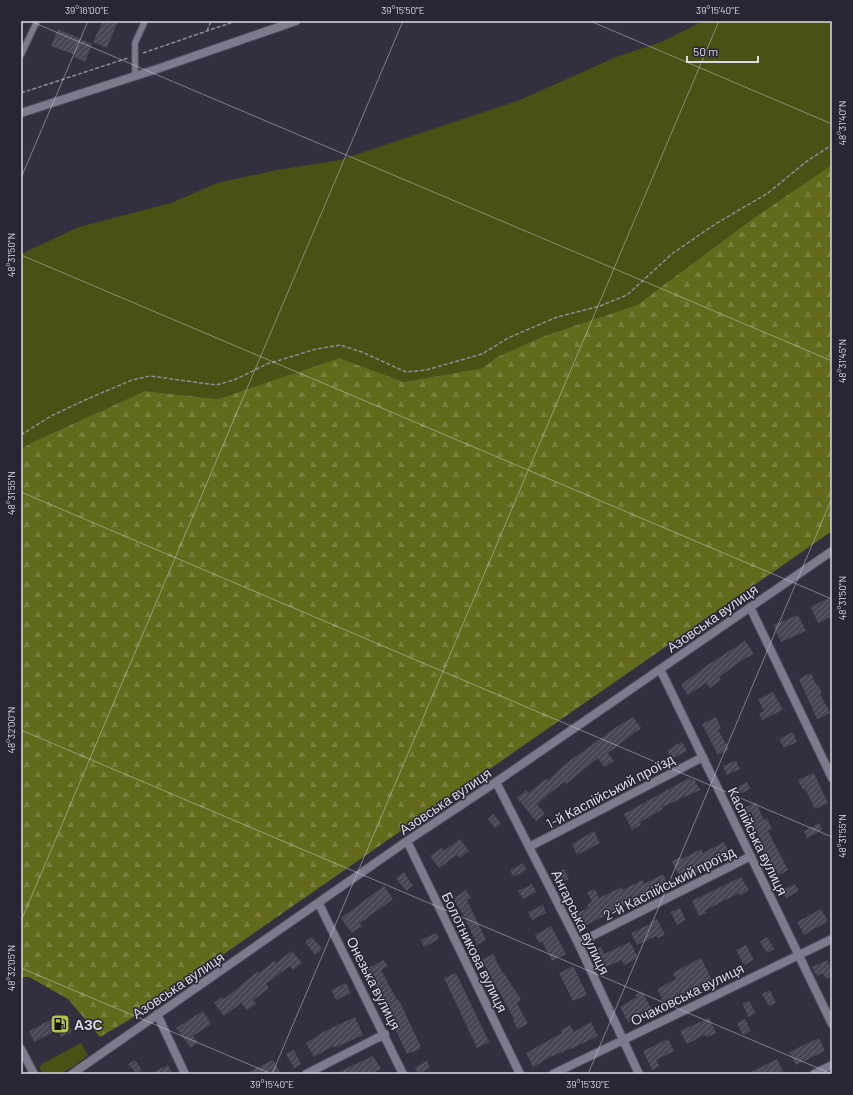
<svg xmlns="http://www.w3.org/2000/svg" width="853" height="1095" viewBox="0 0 853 1095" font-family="Barlow,sans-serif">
	<defs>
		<pattern id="forest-firs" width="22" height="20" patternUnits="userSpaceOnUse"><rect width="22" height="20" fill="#636a1c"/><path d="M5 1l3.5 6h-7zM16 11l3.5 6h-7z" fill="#797f3d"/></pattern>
		<pattern id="building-hatch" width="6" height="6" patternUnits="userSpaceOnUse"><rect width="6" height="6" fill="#4a4555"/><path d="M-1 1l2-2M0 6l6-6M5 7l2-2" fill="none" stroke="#645f6d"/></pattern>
	</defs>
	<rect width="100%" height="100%" fill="#342f3f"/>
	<!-- grass -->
	<path fill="#4b5015" d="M703,21H832V167L751,220L637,305L547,335L483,368L404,382L339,358L218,399L145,391L35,441L21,449V254L79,227L171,203L217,183L277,170L340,160L520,100L616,57L664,41Z
		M81,1043L88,1055C75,1065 57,1083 40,1070V1066L42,1064Z"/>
	<!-- forest -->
	<path fill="url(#forest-firs)" d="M832,165V531L129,1020L100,1037L68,999L29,977H21V449L35,441L145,391L218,399L339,358L404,382L483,368L497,357L547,335L637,305L751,220Z"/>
	<!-- building -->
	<path fill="url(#building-hatch)" d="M103,21H118L107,48L93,42Z
		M58,29L92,44L85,62L74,57L75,55L51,46Z
		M832,596V616L818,623L811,607Z
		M798,615L806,631L781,642L773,625Z
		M745,641L754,654L744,659L719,677L721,680L710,688L706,683L688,695L681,685L709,664Z
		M811,673L816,685H818L822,693L820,694L830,713L817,719L799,679Z
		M773,692L783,710L762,720L759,713L764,711L758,699Z
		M633,717L641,728L608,753L614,761L604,767L598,758L566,784L564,782L537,804L545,814L536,821L517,798L526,790L528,793L546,779L548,780L563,766L615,728Z
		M716,717L721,728L718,730L729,749L718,755L702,724Z
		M793,732L797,742L784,748L779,739Z
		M682,742L687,751L672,759L667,750Z
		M736,761L740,769L727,775L723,766Z
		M814,773L828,803L815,809L805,789L803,790L798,780Z
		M689,778L691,780L694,779L700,790L662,807L663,809L640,822L641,825L632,830L624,814Z
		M747,782L750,789L736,796L733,789Z
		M756,802L764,820L767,818L772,829L768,831L788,870L776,877L761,850L764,848L749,815L746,816L742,809Z
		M494,814L501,824L495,828L488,819Z
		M819,823L822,830L807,838L804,831Z
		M594,831L600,843L577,855L572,844Z
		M460,839L469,851L459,858L457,855L439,868L430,856L442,848L444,851Z
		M724,842L731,855L681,880L672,861L681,857L682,859L701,849L703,853Z
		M523,863L527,870L513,877L510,870Z
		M564,869L569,879L562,882L557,872Z
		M404,872L413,886L406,891L396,878Z
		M663,874L669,886L641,897L583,927L576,914L588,908L587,905L592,902L587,892L595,889L599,898L622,887L623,890L642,880L644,884Z
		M741,877L749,890L740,896L739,893L706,910L707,913L699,916L692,901Z
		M532,884L536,892L523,899L518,891Z
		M795,884L799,891L786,898L782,890Z
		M384,886L393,899L360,923L362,926L352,933L341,918Z
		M466,890L471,898L467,900L486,940L477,945L464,916L453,898Z
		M543,905L546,913L532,920L528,912Z
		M680,908L686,920L677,925L671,912Z
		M821,909L828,921L804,935L797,922Z
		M657,919L665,935L657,938L656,936L637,945L631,933L650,924V922Z
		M551,926L566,954L552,961L542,941L539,943L535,935Z
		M436,933L439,939L424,947L421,940Z
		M312,937L322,949L315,955L305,942Z
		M767,937L774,949L767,953L760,942Z
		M630,942L638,958L624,965L622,960L602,969L593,950L601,947L604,954Z
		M746,945L754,960L744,965L736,950Z
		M292,951L302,963L293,970L290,966L266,984L269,988L253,1000L256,1004L247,1010L241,1003L224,1016L214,1003L222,997L224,999L257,972L259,973L274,961L276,963Z
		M493,954L503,974L504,973L521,1000L517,1003L528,1024L517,1029L513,1020L514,1019L482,960Z
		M701,958L712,980L665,1004L657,989L676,979L673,973Z
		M384,960L388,966L381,970L397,1000H399L420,1045V1049L407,1054L385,1007L386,1006L366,969Z
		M827,960L832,970V976L826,979L823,973L817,976L812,967Z
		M573,966L587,995L573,1001L559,973Z
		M456,973L489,1042L477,1048L444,978Z
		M346,983L351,993L336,1000L331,990Z
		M770,990L776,1003L769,1006L762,994Z
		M642,991L652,1010L628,1022L620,1007L637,997L635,995Z
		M749,1001L756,1013L749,1017L742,1004Z
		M203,1011L211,1024L193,1036L198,1042L191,1048L176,1028Z
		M58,1013L65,1026L68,1024L72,1032L61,1037L58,1030L34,1042L29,1031L52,1019L51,1017Z
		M355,1017L363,1035L334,1048L333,1046L314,1057L306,1043L325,1031Z
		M709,1018L716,1033L707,1037L705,1035L687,1044L680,1031Z
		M745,1019L751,1031L743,1035L737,1023Z
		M591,1022L598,1036L571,1049V1048L550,1057L533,1067L526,1053L562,1033L561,1030L570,1025L574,1032Z
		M819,1038L825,1051L796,1065L789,1052Z
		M668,1039L674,1051L656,1060L659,1066L652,1070L643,1051Z
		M294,1050L301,1064L294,1068L286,1054Z
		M373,1056L381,1069L371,1074H334Z
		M777,1059L783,1071L778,1074H747Z
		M135,1060L142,1070L137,1074L128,1064Z
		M273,1060L281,1074H245Z
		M427,1061L430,1068L418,1074L415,1067Z
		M168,1065L172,1074H150Z"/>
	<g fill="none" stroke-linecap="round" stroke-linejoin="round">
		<!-- service casing -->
		<g stroke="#4e4a57" stroke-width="8">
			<path id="service" d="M21,55L37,21
				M135,76V43L145,21"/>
		</g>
		<!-- minor casing -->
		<g stroke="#4e4a57" stroke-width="10">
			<path id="minor" d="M21,113L160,68L296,21
				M750,607L832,778
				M660,669L832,1024
				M496,782L578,943L639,1074
				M407,841L520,1074
				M529,847L703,757
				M319,904L403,1074
				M578,943L751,856
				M157,1014L185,1074
				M72,1074L407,841L496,782L832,551
				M306,1074L385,1034
				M553,1074L832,939
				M814,1074L832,1065"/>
		</g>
		<!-- tertiary casing -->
		<g stroke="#4e4a57" stroke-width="10">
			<path id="tertiary" d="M21,1049L34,1074"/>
		</g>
		<!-- path -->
		<path stroke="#8f8c98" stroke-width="1.5" stroke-dasharray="4 2" stroke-linecap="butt" d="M207,31L211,21
			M143,53L236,21
			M21,93L128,58
			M21,435L51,416L85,400L132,380L150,376L216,385L234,380L267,364L316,349L340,345L362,352L406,372L426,370L482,354L508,338L557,317L600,306L627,295L673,253L717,223L768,193L807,161L832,145"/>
		<!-- service -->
		<use href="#service" stroke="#7e798b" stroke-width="5.5"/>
		<!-- minor -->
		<use href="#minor" stroke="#7e798b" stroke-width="8"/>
		<!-- tertiary -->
		<use href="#tertiary" stroke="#7e798b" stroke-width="8"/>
	</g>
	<!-- ticks -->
	<path fill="none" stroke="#dddae4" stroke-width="1" stroke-opacity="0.45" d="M30,21L832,361M590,21L832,124M21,178L88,21M21,255L832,599M21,492L832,837M21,730L832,1074M21,921L403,21M21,968L272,1074M272,1074L719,21M588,1074L832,498"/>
	<!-- icons -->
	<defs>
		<g id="fuel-square" transform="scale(1)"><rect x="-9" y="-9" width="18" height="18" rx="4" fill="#b6c148" stroke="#2a2534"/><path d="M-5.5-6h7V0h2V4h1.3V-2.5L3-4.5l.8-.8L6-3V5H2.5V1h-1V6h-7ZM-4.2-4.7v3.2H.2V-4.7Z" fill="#111"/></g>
	</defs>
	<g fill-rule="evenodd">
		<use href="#fuel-square" x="60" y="1024"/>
	</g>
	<g text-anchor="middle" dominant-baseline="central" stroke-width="3" stroke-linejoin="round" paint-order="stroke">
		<!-- street labels -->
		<g font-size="14" fill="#dddae4" stroke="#2a2534">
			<text transform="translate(712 618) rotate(-35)">Азовська вулиця</text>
			<text transform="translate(610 791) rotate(-28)">1-й Каспійський проїзд</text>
			<text transform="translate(445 801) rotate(-34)">Азовська вулиця</text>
			<text transform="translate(758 841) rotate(64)">Каспійська вулиця</text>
			<text transform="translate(669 883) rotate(-27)">2-й Каспійський проїзд</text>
			<text transform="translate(581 922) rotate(64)">Ангарська вулиця</text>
			<text transform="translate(475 952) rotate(64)">Болотникова вулиця</text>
			<text transform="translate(374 983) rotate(63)">Онезька вулиця</text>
			<text transform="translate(178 985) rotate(-34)">Азовська вулиця</text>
			<text transform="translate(687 994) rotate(-26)">Очаковська вулиця</text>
		</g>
		<!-- poi labels -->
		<g font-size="14" font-weight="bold" fill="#dddae4" stroke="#2a2534" text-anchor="start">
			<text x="74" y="1024">АЗС</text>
		</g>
	</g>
	<!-- border -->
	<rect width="853" height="1095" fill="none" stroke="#2a2534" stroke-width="44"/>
	<!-- scale -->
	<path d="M687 56v6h71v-6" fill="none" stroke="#dddae4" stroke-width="2"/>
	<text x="693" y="56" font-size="12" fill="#dddae4" stroke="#2a2534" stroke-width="3" paint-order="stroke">50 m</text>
	<rect x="22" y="22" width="809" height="1051" fill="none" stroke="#dddae4" stroke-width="1.5"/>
	<g font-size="10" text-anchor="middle" fill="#dddae4">
		<text x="87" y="14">39°16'00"E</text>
		<text x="403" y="14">39°15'50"E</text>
		<text x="718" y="14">39°15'40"E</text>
		<text transform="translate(842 123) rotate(-90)" y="4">48°31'40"N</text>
		<text transform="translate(11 255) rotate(-90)" y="4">48°31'50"N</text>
		<text transform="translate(842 361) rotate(-90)" y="4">48°31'45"N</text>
		<text transform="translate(11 493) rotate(-90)" y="4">48°31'55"N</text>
		<text transform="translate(842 598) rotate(-90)" y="4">48°31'50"N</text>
		<text transform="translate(11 730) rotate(-90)" y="4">48°32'00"N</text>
		<text transform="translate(842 836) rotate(-90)" y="4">48°31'55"N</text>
		<text transform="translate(11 968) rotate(-90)" y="4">48°32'05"N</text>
		<text x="272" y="1088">39°15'40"E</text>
		<text x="588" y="1088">39°15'30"E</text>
	</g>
</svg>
